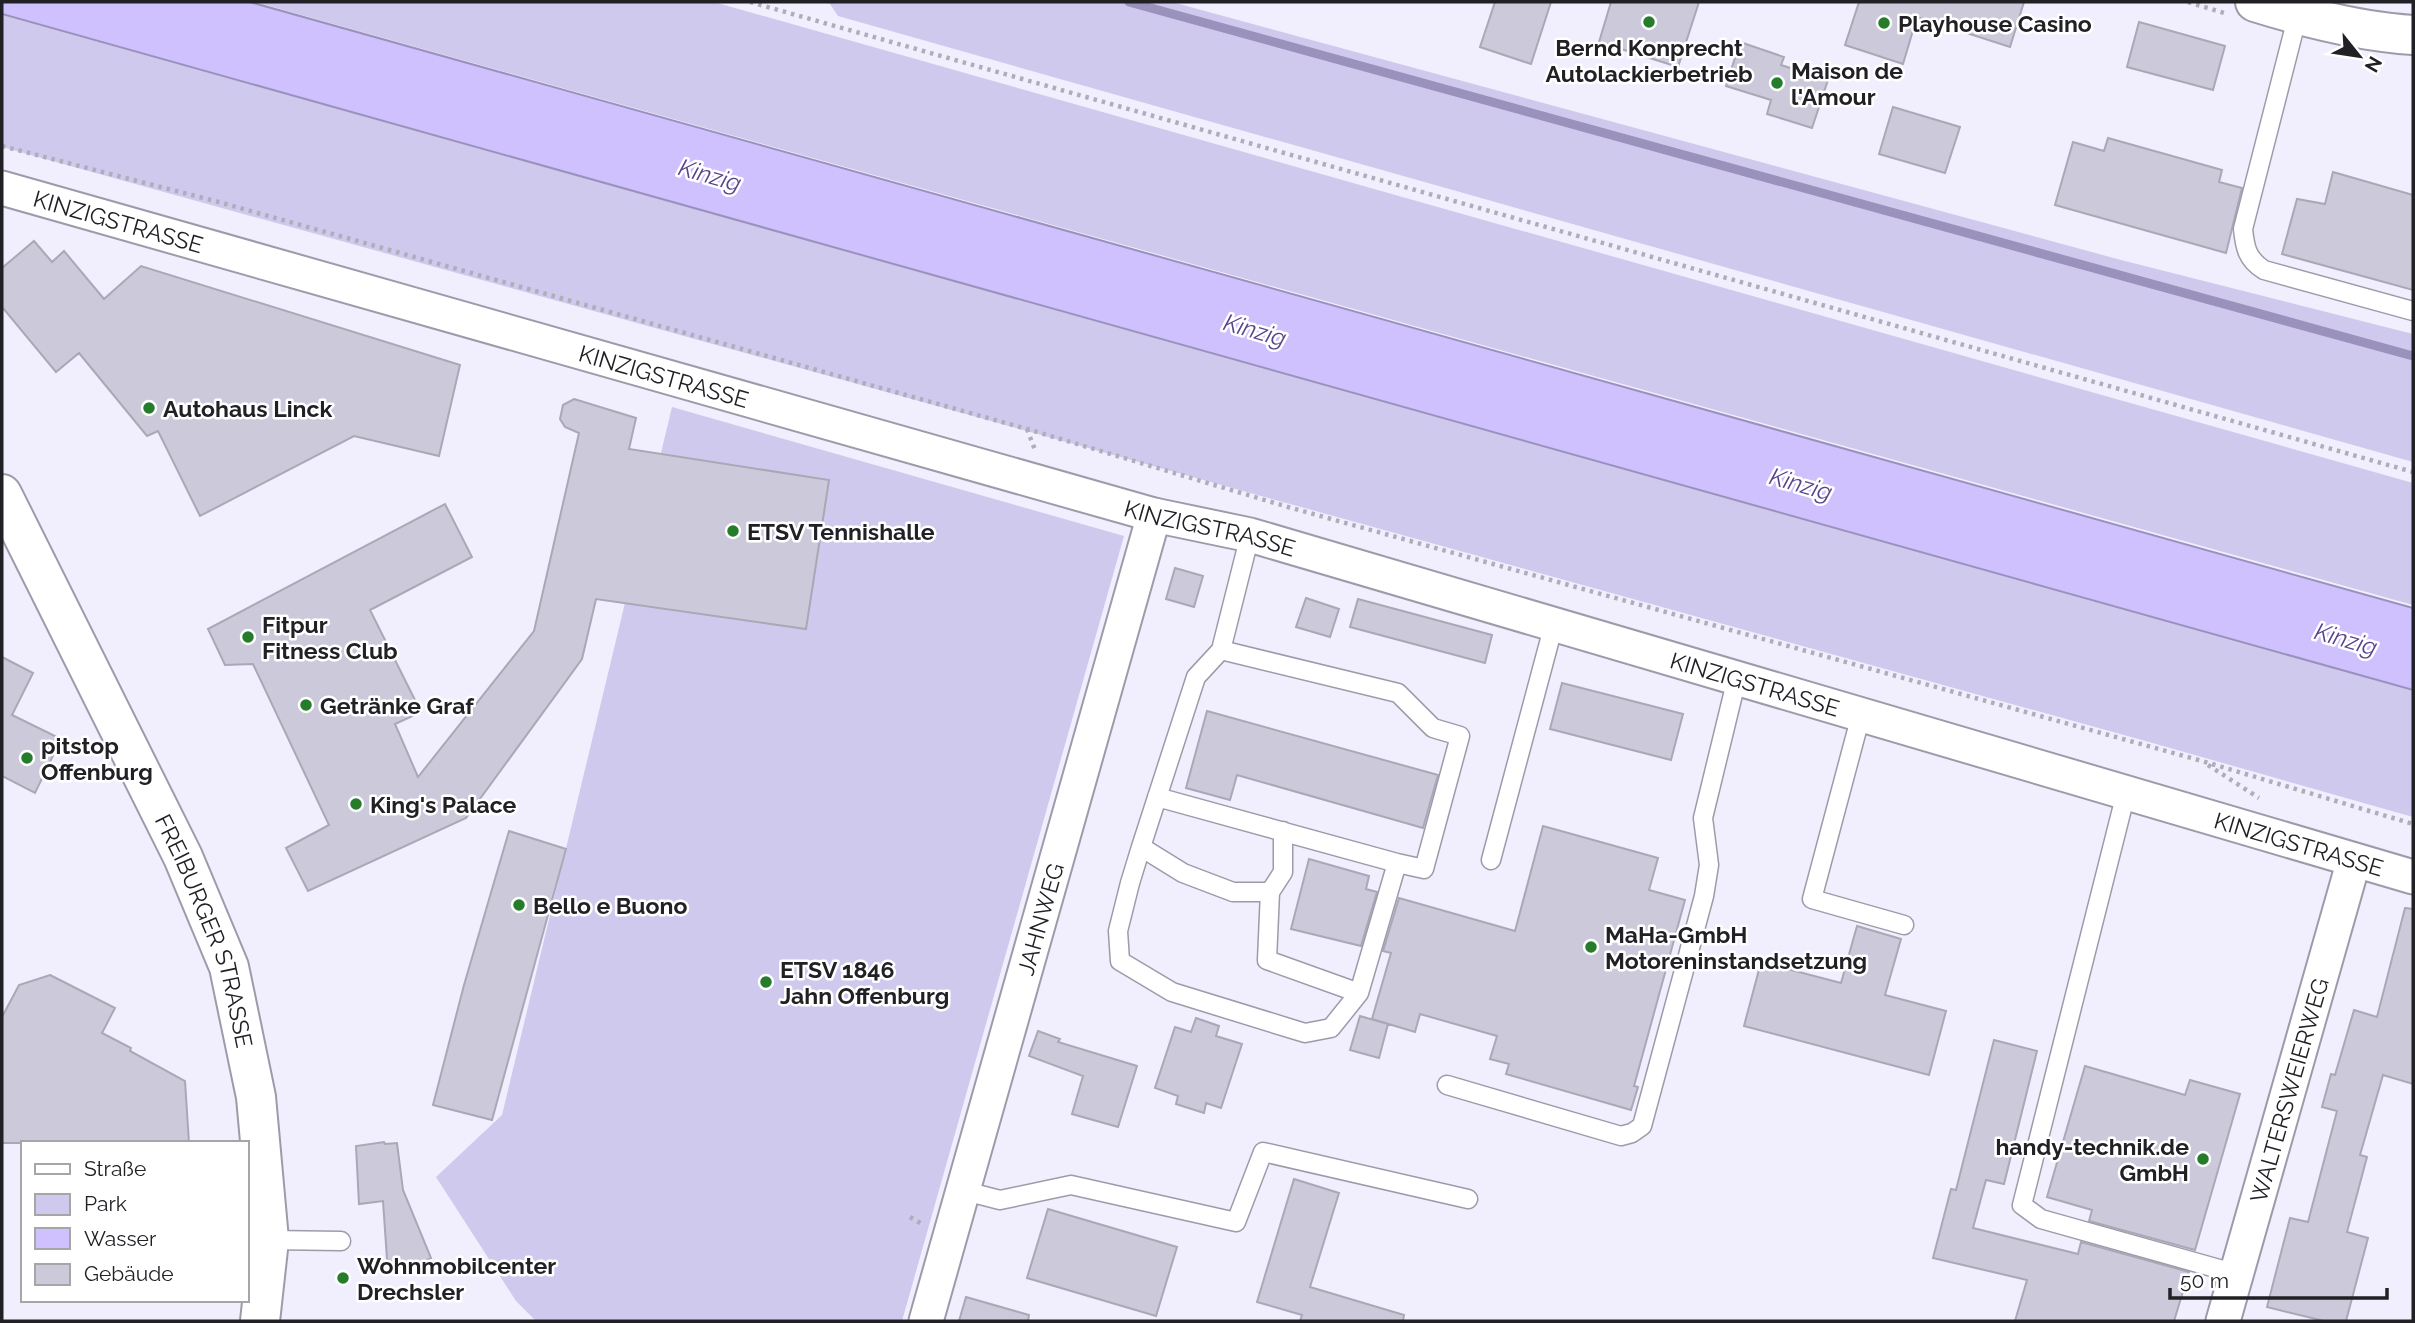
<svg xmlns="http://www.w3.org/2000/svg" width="2415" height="1323" viewBox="0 0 2415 1323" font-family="Raleway,sans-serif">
	<rect width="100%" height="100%" fill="#f1eefe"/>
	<!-- green -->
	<path fill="#cfc9ed" d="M255,2H714L2413,483V605Z
		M820,2H1172L2121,260L2413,334V462L838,16L830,4Z
		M2,15L2413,690V817L2149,742L2,147Z
		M672,407L1124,536L902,1321H536L516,1301L436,1177L502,1115Z"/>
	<!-- water -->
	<path fill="#cec1fd" stroke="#9a91bc" stroke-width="2" d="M2,2H250L2413,608V690L2,14Z"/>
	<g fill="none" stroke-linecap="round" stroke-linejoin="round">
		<!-- stream -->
		<path stroke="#9a91bc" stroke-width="9" d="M1129,2L2413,356"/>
	</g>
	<!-- building -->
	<path fill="#cccada" stroke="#aaa7b7" stroke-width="2" d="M1495,2H1551L1531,64L1480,47Z
		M1611,2H1699L1678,67L1599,42Z
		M1859,2H2024L2010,47L1917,17L1903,64L1845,45Z
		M2139,22L2225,46L2213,90L2127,67Z
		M1740,42L1784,57L1781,65L1828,80L1812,128L1767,114L1771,100L1726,86Z
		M1893,107L1960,127L1945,173L1879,154Z
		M2108,138L2222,170L2219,182L2242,188L2226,253L2055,205L2073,142L2104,151Z
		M2333,172L2413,195V290L2282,254L2297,199L2325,204Z
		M34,241L52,262L64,251L104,299L141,266L460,365L439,456L354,436L200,516L158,431L147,436L79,353L56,372L2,307V268Z
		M574,399L636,418L629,449L829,480L806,629L596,599L582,659L466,818L308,891L286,848L329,825L253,664L225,665L208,629L445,504L472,557L370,610L421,712L395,724L418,777L534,631L579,433L565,427L560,419L563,405Z
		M1175,568L1203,576L1194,607L1166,599Z
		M1306,598L1339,609L1330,637L1296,627Z
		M1358,599L1492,635L1485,663L1350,627Z
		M2,657L33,673L12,715L61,739L35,793L2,776Z
		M1562,683L1683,714L1671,760L1550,729Z
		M1207,711L1438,775L1423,828L1237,775L1230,800L1186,788Z
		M1543,826L1658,858L1649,890L1685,900L1634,1086L1638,1087L1631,1110L1506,1074L1509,1064L1490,1059L1497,1036L1420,1014L1415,1032L1372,1019L1391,953L1383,951L1399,898L1515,931Z
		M509,831L566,849L492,1120L433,1105L464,985Z
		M1309,859L1369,876L1366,889L1377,892L1361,946L1291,929Z
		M2405,908L2413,909V1084L2383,1075L2360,1155L2367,1157L2347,1232L2368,1238L2346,1321H2324L2267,1307L2290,1218L2308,1222L2337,1111L2322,1107L2331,1074L2335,1075L2354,1010L2377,1017Z
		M1857,926L1901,939L1885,995L1946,1011L1929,1075L1744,1026L1761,962L1841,983Z
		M50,975L115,1008L102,1033L131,1048L130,1051L185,1081L189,1143H2V1017L19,985Z
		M1360,1016L1388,1024L1379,1058L1350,1050Z
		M1196,1018L1219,1026L1216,1036L1242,1044L1221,1108L1206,1103L1204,1113L1176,1104L1178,1096L1155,1088L1175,1027L1191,1032Z
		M1038,1031L1060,1039L1058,1042L1137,1066L1118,1127L1072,1114L1083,1076L1029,1056Z
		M1994,1040L2037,1051L2004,1184L1986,1180L1973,1228L2078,1254L2081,1242L2189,1272L2174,1321H2015L2027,1280L1933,1258L1951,1189L1956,1190Z
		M2085,1066L2185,1095L2190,1080L2240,1094L2195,1250L2089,1221L2092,1210L2047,1197Z
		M384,1142L385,1144L397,1143L403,1190L431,1258L404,1272L387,1259L383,1201L359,1204L356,1146Z
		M1294,1179L1339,1193L1310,1287L1404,1315L1403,1321H1300L1302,1315L1257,1302Z
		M1048,1209L1177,1247L1156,1316L1027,1278Z
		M966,1297L1029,1315L1028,1321H959Z"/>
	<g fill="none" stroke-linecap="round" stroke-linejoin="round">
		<!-- service casing -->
		<g stroke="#9d9baa" stroke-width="21">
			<path id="service" d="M2298,14L2243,229C2245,248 2247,259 2264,270L2413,311
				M1221,650L1398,693L1433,728L1460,736L1424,869L1397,863
				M1861,715L1812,899L1904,925
				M2126,793L2022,1205L2041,1219L2237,1274
				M1157,797L1397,863L1359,993L1267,960L1270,892H1233L1183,873L1141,847L1196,677L1221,650L1250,535
				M1141,847L1130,883L1118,931L1120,961L1172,992L1305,1033L1331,1028L1359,993
				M1491,860L1554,624
				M1270,892L1283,872V831
				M1447,1085L1621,1136L1632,1133L1642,1126L1704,896L1709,865L1703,818L1737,678
				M961,1190L1000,1200L1071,1185L1236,1222L1263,1152L1468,1199
				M269,1240L341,1241"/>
		</g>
		<!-- minor casing -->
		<g stroke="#9d9baa" stroke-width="37">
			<g id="minor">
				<path id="s1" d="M2,188L1154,515L1250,535L2413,877"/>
				<path id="s2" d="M926,1321L1154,515"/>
				<path id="s3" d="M2223,1321L2354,860"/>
			</g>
		</g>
		<!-- tertiary casing -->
		<g stroke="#9d9baa" stroke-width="42">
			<path id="tertiary" d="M2255,2C2303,17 2363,32 2413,35"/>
		</g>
		<!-- secondary casing -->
		<g stroke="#9d9baa" stroke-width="42">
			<g id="secondary">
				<path id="s4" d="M2,494L183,857L229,967L256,1097L269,1240L260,1321"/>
			</g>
		</g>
		<!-- path -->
		<path stroke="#afadb9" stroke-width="4.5" stroke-dasharray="3.5 5" stroke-linecap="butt" d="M750,2L2413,472
			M2188,2L2224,13
			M2,146L215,201L1027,429L1288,507L2202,761L2413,824
			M1027,429L1035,450
			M2208,765L2259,798
			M910,1217L922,1224"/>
		<!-- service -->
		<use href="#service" stroke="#fff" stroke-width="18"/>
		<!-- minor -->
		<use href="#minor" stroke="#fff" stroke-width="33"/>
		<!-- tertiary -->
		<use href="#tertiary" stroke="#fff" stroke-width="38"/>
		<!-- secondary -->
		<use href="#secondary" stroke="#fff" stroke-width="38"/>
	</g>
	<!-- markers -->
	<g fill="#257d2c" stroke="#fff" stroke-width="2.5">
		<circle cx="1649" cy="22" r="7"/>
		<circle cx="1884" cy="23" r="7"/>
		<circle cx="1777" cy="83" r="7"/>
		<circle cx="149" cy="408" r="7"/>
		<circle cx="733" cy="531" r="7"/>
		<circle cx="248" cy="637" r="7"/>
		<circle cx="306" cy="705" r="7"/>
		<circle cx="27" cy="758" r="7"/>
		<circle cx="356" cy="804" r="7"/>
		<circle cx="519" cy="905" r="7"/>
		<circle cx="1591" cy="947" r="7"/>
		<circle cx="766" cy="982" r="7"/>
		<circle cx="2203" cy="1159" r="7"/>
		<circle cx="343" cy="1278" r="7"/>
	</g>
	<g text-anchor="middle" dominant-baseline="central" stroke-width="5" stroke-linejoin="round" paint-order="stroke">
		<!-- poi labels -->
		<g font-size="23" font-weight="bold" fill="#212025" stroke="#fff" text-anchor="start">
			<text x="1898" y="23">Playhouse Casino</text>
			<text x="1649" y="47" text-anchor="middle">Bernd Konprecht<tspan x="1649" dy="26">Autolackierbetrieb</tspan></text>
			<text x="1791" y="70">Maison de<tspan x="1791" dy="26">l'Amour</tspan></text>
			<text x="163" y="408">Autohaus Linck</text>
			<text x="747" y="531">ETSV Tennishalle</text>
			<text x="262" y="624">Fitpur<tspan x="262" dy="26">Fitness Club</tspan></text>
			<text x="320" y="705">Getränke Graf</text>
			<text x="41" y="745">pitstop<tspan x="41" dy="26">Offenburg</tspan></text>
			<text x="370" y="804">King's Palace</text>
			<text x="533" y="905">Bello e Buono</text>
			<text x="1605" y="934">MaHa-GmbH<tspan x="1605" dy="26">Motoreninstandsetzung</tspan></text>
			<text x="780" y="969">ETSV 1846<tspan x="780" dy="26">Jahn Offenburg</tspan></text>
			<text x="2189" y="1146" text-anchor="end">handy-technik.de<tspan x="2189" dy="26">GmbH</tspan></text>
			<text x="357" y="1265">Wohnmobilcenter<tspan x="357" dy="26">Drechsler</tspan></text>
		</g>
		<!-- street labels -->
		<g font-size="23" fill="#212025" stroke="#fff">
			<text stroke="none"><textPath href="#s1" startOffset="121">KINZIGSTRASSE</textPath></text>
			<text stroke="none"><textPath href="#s1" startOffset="688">KINZIGSTRASSE</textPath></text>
			<text stroke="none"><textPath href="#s1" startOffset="1255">KINZIGSTRASSE</textPath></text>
			<text stroke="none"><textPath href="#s1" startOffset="1822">KINZIGSTRASSE</textPath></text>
			<text stroke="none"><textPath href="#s1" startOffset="2389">KINZIGSTRASSE</textPath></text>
			<text stroke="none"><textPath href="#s2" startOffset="418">JAHNWEG</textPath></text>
			<text stroke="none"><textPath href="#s4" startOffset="483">FREIBURGER STRASSE</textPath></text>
			<text stroke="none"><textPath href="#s3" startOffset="240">WALTERSWEIERWEG</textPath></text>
		</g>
		<!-- water labels -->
		<g font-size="24" font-style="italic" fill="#57448a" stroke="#fff">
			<text transform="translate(710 175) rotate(16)">Kinzig</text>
			<text transform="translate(1255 330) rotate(16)">Kinzig</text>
			<text transform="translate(1801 484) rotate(16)">Kinzig</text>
			<text transform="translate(2346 639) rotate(16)">Kinzig</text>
		</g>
	</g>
	<!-- border -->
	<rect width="2415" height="1323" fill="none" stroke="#212025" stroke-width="7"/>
	<!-- legend -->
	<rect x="21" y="1141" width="228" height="161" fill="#ffffff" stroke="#a6a6a8" stroke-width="2"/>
	<rect x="35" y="1164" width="35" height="10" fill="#ffffff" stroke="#a6a6a8" stroke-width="2"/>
	<text x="84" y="1176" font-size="21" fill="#212025">Straße</text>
	<rect x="35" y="1194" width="35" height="21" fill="#cfc9ed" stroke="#a6a6a8" stroke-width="2"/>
	<text x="84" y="1211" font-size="21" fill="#212025">Park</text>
	<rect x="35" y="1228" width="35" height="21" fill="#cec1fd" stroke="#a6a6a8" stroke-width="2"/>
	<text x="84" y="1246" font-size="21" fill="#212025">Wasser</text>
	<rect x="35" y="1264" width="35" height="21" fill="#cccada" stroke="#a6a6a8" stroke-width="2"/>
	<text x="84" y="1281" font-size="21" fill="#212025">Gebäude</text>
	<!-- north arrow -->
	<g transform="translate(2359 56) rotate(120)" stroke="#ffffff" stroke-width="5" paint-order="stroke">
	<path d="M0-5L12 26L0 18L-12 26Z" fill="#212025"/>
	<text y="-10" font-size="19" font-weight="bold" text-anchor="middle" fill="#212025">N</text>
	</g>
	<!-- scale -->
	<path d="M2170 1288v10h217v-10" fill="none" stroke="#212025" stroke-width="3.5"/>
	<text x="2180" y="1288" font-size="21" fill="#212025" stroke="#ffffff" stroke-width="5" paint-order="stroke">50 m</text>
</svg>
